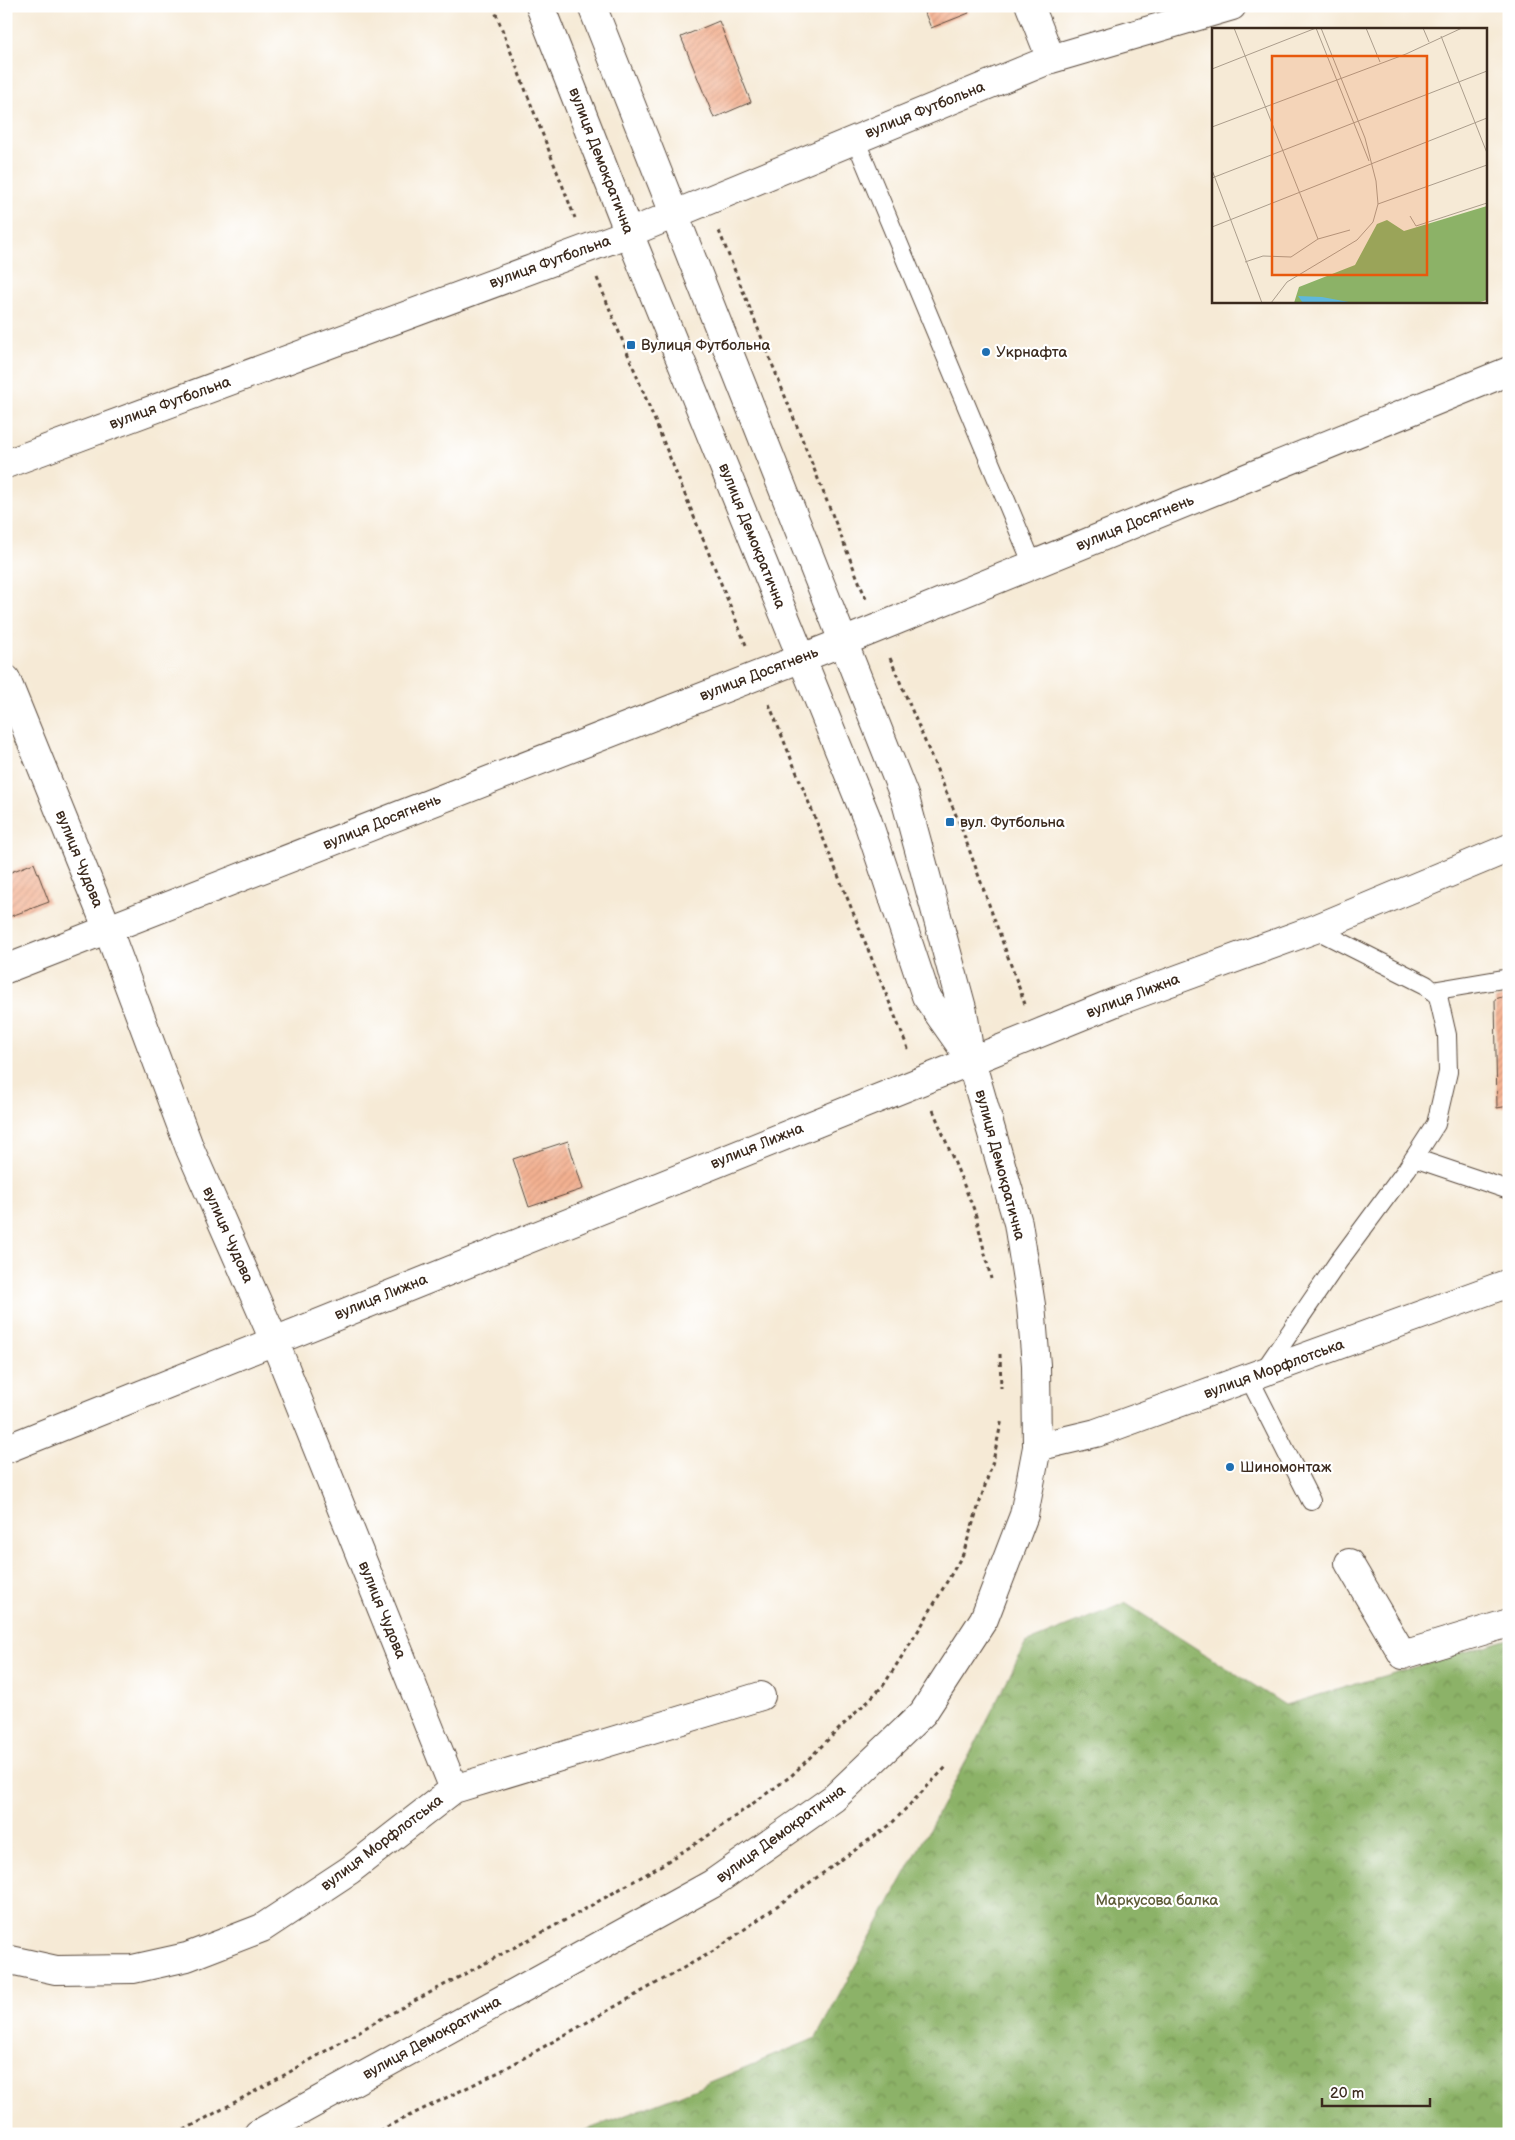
<svg xmlns="http://www.w3.org/2000/svg" width="1515" height="2140" viewBox="0 0 1515 2140" font-family="'Balsamiq Sans',sans-serif">
	<defs>
		<pattern id="forest-crowns" width="20" height="18" patternUnits="userSpaceOnUse" patternTransform="scale(1.25)"><rect width="20" height="18" fill="#8cb267"/><path d="M2 6a3 3 0 1 1 6 0M12 15a3 3 0 1 1 6 0" fill="none" stroke="#749154"/></pattern>
		<pattern id="building-hatch" width="6" height="6" patternUnits="userSpaceOnUse" patternTransform="scale(1.25)"><rect width="6" height="6" fill="#f3b191"/><path d="M-1 1l2-2M0 6l6-6M5 7l2-2" fill="none" stroke="#d1987d"/></pattern>
	</defs>
	<rect width="100%" height="100%" fill="#fff"/>
	<filter id="ink" filterUnits="userSpaceOnUse"><feTurbulence type="fractalNoise" baseFrequency=".02" numOctaves="2"/><feDisplacementMap in="SourceGraphic" scale="10" xChannelSelector="R" yChannelSelector="G"/><feConvolveMatrix kernelMatrix="1 2 1 2 8 2 1 2 1" color-interpolation-filters="sRGB"/></filter>
	<filter id="wash" filterUnits="userSpaceOnUse"><feTurbulence type="fractalNoise" baseFrequency=".0096" numOctaves="4" result="noise"/><feDisplacementMap in="SourceGraphic" scale="20" xChannelSelector="R" yChannelSelector="G"/><feGaussianBlur stdDeviation="1.12" result="paint"/><feColorMatrix in="noise" values="0 0 0 0 0 0 0 0 0 0 0 0 0 0 0 0 0 1.4 0 .05"/><feComposite in="paint" operator="in"/></filter>
	<g filter="url(#wash)">
		<rect width="100%" height="100%" fill="#f6ead6"/>
		<!-- forest -->
		<path fill="url(#forest-crowns)" stroke="#646e42" d="M1125,1603L1285,1705L1509,1639V2134H576L679,2095L816,2038L970,1754L1026,1643Z"/>
		<g id="blocks">
			<!-- building -->
			<path fill="url(#building-hatch)" d="M922,6H966L969,13L931,28Z
				M719,21L751,102L714,118L681,37Z
				M34,863L49,902L6,918V874Z
				M1509,995V1106L1497,1108L1495,999Z
				M568,1141L583,1189L529,1207L513,1159Z"/>
		</g>
	</g>
	<g filter="url(#ink)">
		<use href="#blocks" fill-opacity="0" stroke="#57473a" stroke-width="1"/>
		<g fill="none" stroke-linecap="round" stroke-linejoin="round">
			<!-- service casing -->
			<g stroke="#57473a" stroke-width="20">
				<path id="service" d="M855,139L1033,565
					M1432,991L1509,978
					M1414,1158L1509,1190
					M1263,1372L1338,1262L1407,1169L1436,1124L1448,1072L1447,1035L1438,996L1426,985L1315,929
					M1249,1378L1311,1501"/>
			</g>
			<!-- minor casing -->
			<g stroke="#57473a" stroke-width="30">
				<path id="minor" d="M1030,6L1051,59
					M6,464L629,233L1051,59L1232,6
					M6,679L108,930L190,1149L274,1340L454,1789
					M6,969L843,642L1509,371
					M6,1449L971,1061
					M1349,1563L1403,1655L1509,1623
					M6,1959L56,1970L133,1969L187,1957L262,1928L350,1870L454,1789L761,1696"/>
			</g>
			<!-- tertiary casing -->
			<g stroke="#57473a" stroke-width="30">
				<path id="tertiary" d="M540,6L629,233L867,819L926,996L966,1053
					M971,1061L1118,1001L1315,929L1509,848
					M1037,1447L1096,1433L1509,1283
					M258,2134L712,1884L834,1798L923,1713L984,1619L1024,1515L1037,1447L1036,1365L1031,1305L1018,1223L971,1061L963,1012L905,798L592,6"/>
			</g>
			<!-- path -->
			<path stroke="#57473a" stroke-width="3" stroke-dasharray="4 4" stroke-linecap="butt" d="M493,6L575,218
				M719,231L866,599
				M597,278L746,645
				M890,658L961,827L1025,1004
				M769,704L909,1051
				M933,1110L975,1212L991,1279
				M1000,1354L1001,1388
				M177,2134L288,2073L377,2021L571,1917L655,1869L709,1835L791,1776L883,1686L923,1623L963,1554L993,1461L1002,1419
				M372,2134L499,2072L717,1949L890,1825L948,1765"/>
			<!-- service -->
			<use href="#service" stroke="#fff" stroke-width="18"/>
			<!-- minor -->
			<use href="#minor" stroke="#fff" stroke-width="28"/>
			<!-- tertiary -->
			<use href="#tertiary" stroke="#fff" stroke-width="28"/>
		</g>
	</g>
	<!-- markers -->
	<g fill="#1f6fb2" stroke="#fff" stroke-width="2">
		<rect x="626" y="340" width="10" height="10" rx="2.5"/>
		<circle cx="986" cy="352" r="5"/>
		<rect x="945" y="817" width="10" height="10" rx="2.5"/>
		<circle cx="1230" cy="1467" r="5"/>
	</g>
	<g text-anchor="middle" dominant-baseline="central" stroke-width="4.5" stroke-linejoin="round" paint-order="stroke">
		<!-- street labels -->
		<g font-size="15" fill="#3b2a1e" stroke="#fff">
			<text transform="translate(925 110) rotate(-22)">вулиця Футбольна</text>
			<text transform="translate(601 161) rotate(69)">вулиця Демократична</text>
			<text transform="translate(550 262) rotate(-20)">вулиця Футбольна</text>
			<text transform="translate(170 403) rotate(-20)">вулиця Футбольна</text>
			<text transform="translate(1135 523) rotate(-22)">вулиця Досягнень</text>
			<text transform="translate(752 536) rotate(68)">вулиця Демократична</text>
			<text transform="translate(759 674) rotate(-21)">вулиця Досягнень</text>
			<text transform="translate(382 822) rotate(-22)">вулиця Досягнень</text>
			<text transform="translate(79 859) rotate(68)">вулиця Чудова</text>
			<text transform="translate(1133 996) rotate(-21)">вулиця Лижна</text>
			<text transform="translate(757 1146) rotate(-22)">вулиця Лижна</text>
			<text transform="translate(1000 1165) rotate(75)">вулиця Демократична</text>
			<text transform="translate(228 1235) rotate(66)">вулиця Чудова</text>
			<text transform="translate(381 1297) rotate(-22)">вулиця Лижна</text>
			<text transform="translate(1274 1369) rotate(-20)">вулиця Морфлотська</text>
			<text transform="translate(382 1610) rotate(68)">вулиця Чудова</text>
			<text transform="translate(781 1834) rotate(-36)">вулиця Демократична</text>
			<text transform="translate(382 1843) rotate(-37)">вулиця Морфлотська</text>
			<text transform="translate(432 2038) rotate(-29)">вулиця Демократична</text>
		</g>
		<!-- poi labels -->
		<g font-size="15" fill="#3b2a1e" stroke="#fff" text-anchor="start">
			<text x="641" y="345">Вулиця Футбольна</text>
			<text x="996" y="352">Укрнафта</text>
			<text x="960" y="822">вул. Футбольна</text>
			<text x="1240" y="1467">Шиномонтаж</text>
		</g>
		<!-- park labels -->
		<g font-size="15" fill="#5e5c38" stroke="#fff">
			<text x="1157" y="1900">Маркусова балка</text>
		</g>
	</g>
	<!-- overview -->
	<g transform="translate(1212 28)">
		<rect width="275" height="275" fill="#f6ead6"/>
		<path d="M275,178V272L265,275H82L87,259L143,237L165,196L175,192L192,203Z" fill="#8cb267"/>
		<path d="M86,268L110,269L142,275H91Z" fill="#5fb8dc"/>
		<path fill="none" stroke="#ab9d8c" stroke-width="1" d="M22,0L106,211M104,0L157,133M154,0L168,34M211,0L217,14M229,8L275,125M0,41L104,0M0,99L194,26L250,0M0,142L50,275M0,150L275,43M166,176L275,137M198,188L204,198L275,175M0,199L275,90M33,234L51,228L79,229L106,211L138,202M59,275L75,254L145,212L161,194L166,176L164,153L153,110L109,0"/>
		<path fill="#e8590c" fill-opacity="0.15" stroke="#e8590c" stroke-width="2.5" d="M60,28H215V247H60Z"/>
		<rect width="275" height="275" fill="none" stroke="#3b2a1e" stroke-width="2.5"/>
	</g>
	<!-- margin -->
	<rect width="1515" height="2140" fill="none" stroke="#fff" stroke-width="25"/>
	<!-- scale -->
	<path d="M1322 2098v8h108v-8" fill="none" stroke="#3b2a1e" stroke-width="2.5"/>
	<text x="1330" y="2098" font-size="15" fill="#3b2a1e" stroke="#ffffff" stroke-width="4" paint-order="stroke">20 m</text>
</svg>
